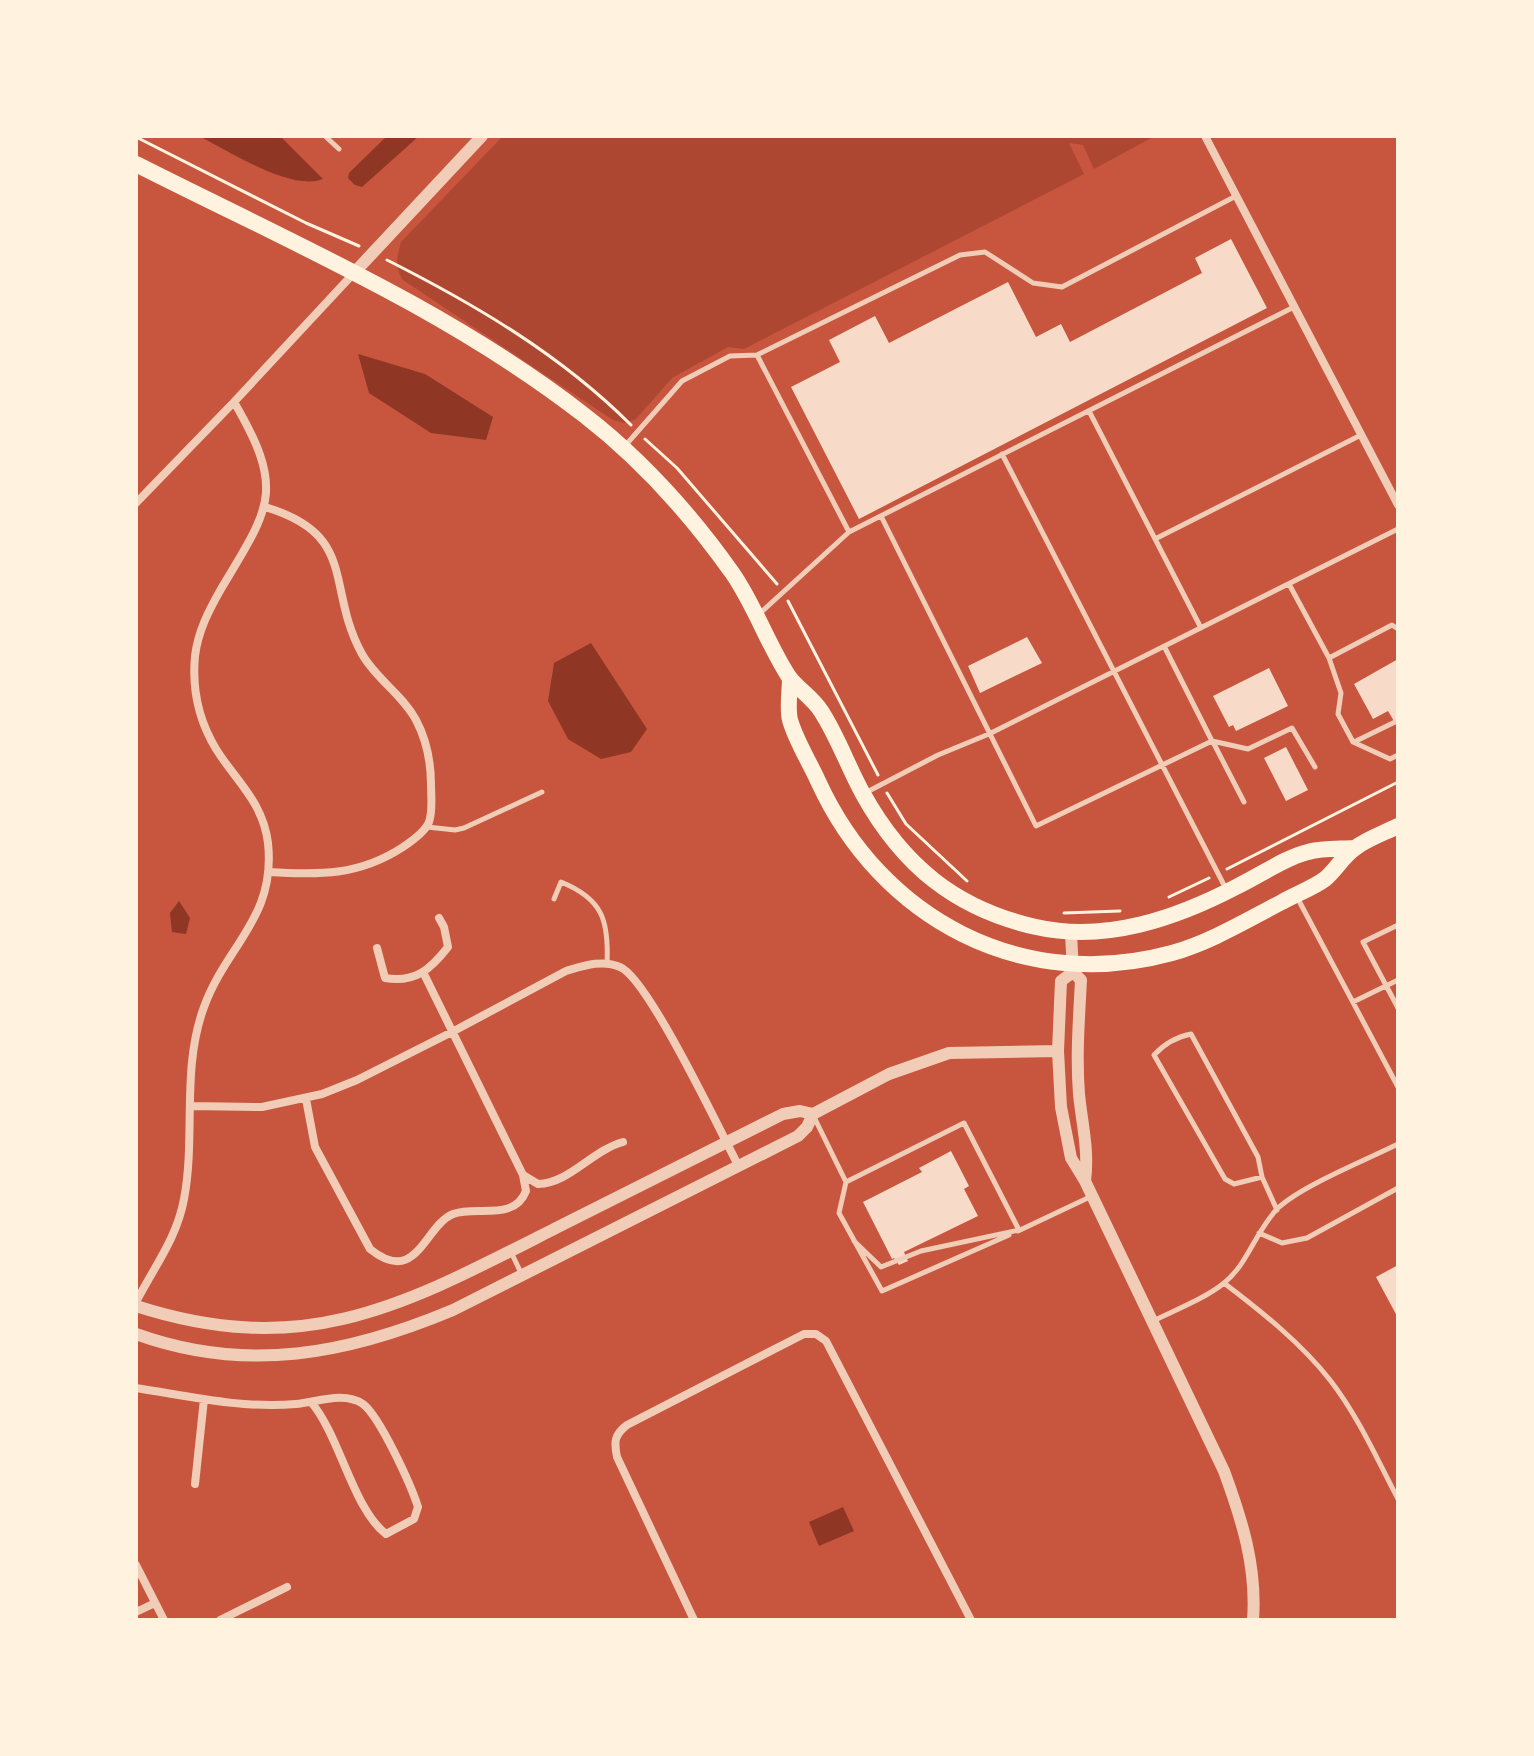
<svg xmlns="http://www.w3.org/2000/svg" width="1534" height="1756" viewBox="0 0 1534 1756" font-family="'Varela Round',sans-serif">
	<rect width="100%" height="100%" fill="#c8553d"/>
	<!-- green -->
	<path fill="#ae4732" d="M503,136H1155L1094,169L1083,145L1069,143L1084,174L744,349L728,347L672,378L636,419L625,423L613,420L403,280C394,267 397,256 401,242Z"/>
	<!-- water -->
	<path fill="#8f3625" d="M199,136H280L323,179C291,192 229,151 199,136Z
		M387,136H419L362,187L355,185L348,178L349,173Z
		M358,354L425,374L493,417L486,440L431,433L369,393Z
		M591,643L647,729L631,752L601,759L568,739L548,701L554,663Z
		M179,901L190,918L186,934L172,932L170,913Z
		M843,1507L854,1531L819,1546L809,1522Z"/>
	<!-- building -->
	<path fill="#f7dbc8" d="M1231,239L1267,308L859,519L791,387L840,362L829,340L875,316L889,343L1008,282L1036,337L1061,324L1070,342L1202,273L1195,258Z
		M1027,637L1042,663L980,693L968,666Z
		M1398,659V728L1388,711L1373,719L1354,684Z
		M1269,668L1288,706L1236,731L1233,725L1229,727L1213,696Z
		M1286,747L1308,790L1286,801L1264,758Z
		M951,1151L969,1186L964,1189L978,1216L904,1252L908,1261L899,1265L894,1258L892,1259L863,1202L922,1172L919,1168Z
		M1398,1265V1318L1376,1277Z"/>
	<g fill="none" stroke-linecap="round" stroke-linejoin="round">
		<!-- path -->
		<path stroke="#fff3e0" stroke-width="3" d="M136,137L306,223L359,246
			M387,260C476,305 561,355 631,425
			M645,439L677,468L777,584
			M788,601L878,775
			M887,793L906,824L967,881
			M1227,869L1398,782
			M1169,897L1209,878
			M1064,913L1120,911"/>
		<!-- service -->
		<path stroke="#f1ccb7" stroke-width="5" d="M325,136L339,149
			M757,355L849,532
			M1089,411L1201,628
			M624,447L682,381L730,356L757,355L960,255L985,252L1033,283L1062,287L1236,196
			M1002,454L1225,887
			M881,516L1036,826L1212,741L1164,646
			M1155,539L1361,435
			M1289,584L1329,658L1392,625L1398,629
			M758,615L849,532L1294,307
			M1329,658L1341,693L1338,714L1353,742L1390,759L1398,755
			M1212,741L1248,749L1292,728L1315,767
			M1213,742L1244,802
			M1354,742L1395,722
			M865,793L938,755L989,734L1398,529
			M427,827L455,830L464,828L542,792
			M554,899L561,882C603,899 609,921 607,964
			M1298,899L1398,1087
			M1398,925L1363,942L1398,1008
			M1353,1002L1398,980
			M813,1115L846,1182L839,1213L882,1291L1009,1235
			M1262,1177L1234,1184L1225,1179L1154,1055C1165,1043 1176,1037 1191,1034L1258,1157L1262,1177L1277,1210
			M846,1182L964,1123L1019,1230L921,1251L881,1267L854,1241
			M1018,1231L1092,1196
			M1259,1233L1282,1243L1307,1238L1398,1188
			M511,1252L522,1275
			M1224,1283C1262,1312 1301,1343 1330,1380C1358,1416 1377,1459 1398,1499
			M1153,1321C1175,1310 1206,1298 1224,1283C1248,1264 1256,1230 1278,1208C1303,1185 1366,1160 1398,1144"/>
		<!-- minor -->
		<path stroke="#f1ccb7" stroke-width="8" d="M1205,136L1398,505
			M136,503L234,402L353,274
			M265,507C359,535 325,587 362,654C376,679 402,694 416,720C426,739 431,763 431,785C431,796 433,811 429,822C425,832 412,841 403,847C359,876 319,875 268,872
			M377,948L385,978C415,983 430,970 448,947L444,927L439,918
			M423,972L523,1175L538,1184C570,1183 591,1151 623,1142
			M306,1099L315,1147L370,1249C417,1287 424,1226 453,1214C476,1205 514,1222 526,1191L523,1175
			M190,1106L262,1107L322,1094L357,1080L452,1032L566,971C583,966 602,959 620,967C648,978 721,1133 739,1167
			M136,1302C154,1267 177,1238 184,1199C196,1136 181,1069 204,1007C227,944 276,918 268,843C263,802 236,781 216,749C199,721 192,688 195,656C198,631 209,610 221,589C270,507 286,491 234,402
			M136,1388C188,1396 243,1409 296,1404C317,1402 344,1391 363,1404C380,1417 411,1485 418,1507L414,1519L386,1534C353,1509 340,1436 311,1402
			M195,1484L204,1399
			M136,1565L164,1620
			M136,1612L155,1603
			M220,1620L287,1587
			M694,1620L617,1457C614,1442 614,1435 627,1425L804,1334H816L826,1341L971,1620"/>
		<!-- tertiary -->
		<path stroke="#f1ccb7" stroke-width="12" d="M353,274L482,136
			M1071,933L1073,972L1081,980C1079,1019 1076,1056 1079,1094C1082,1125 1089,1149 1085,1181
			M1073,972L1061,981L1058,1051L1061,1107L1071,1158L1085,1181L1224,1471C1242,1520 1257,1567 1253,1620
			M136,1306C307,1361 406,1304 556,1228C632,1190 708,1152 783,1114L800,1111L813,1114L889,1074L949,1053L1058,1051
			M136,1334C247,1374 348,1354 453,1310L798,1136L807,1127L813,1114"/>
		<!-- primary -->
		<path stroke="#fff3e0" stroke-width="16" d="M136,164C288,241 449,310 584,415C641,459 692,516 733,574C755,606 768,645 789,677C798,689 813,698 821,711C838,737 848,767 863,794C903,866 956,909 1036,927C1106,943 1177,918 1238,886C1259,876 1286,857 1308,852C1322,848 1340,849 1354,848
			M790,678C790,691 787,708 790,720C796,741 809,761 818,781C881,919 1022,994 1172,953C1211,942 1247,920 1282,902C1296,894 1313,888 1325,879C1336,870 1343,856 1355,848C1367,839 1384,833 1398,826"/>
	</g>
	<!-- border -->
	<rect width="1534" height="1756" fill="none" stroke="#fff3e0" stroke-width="276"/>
</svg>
